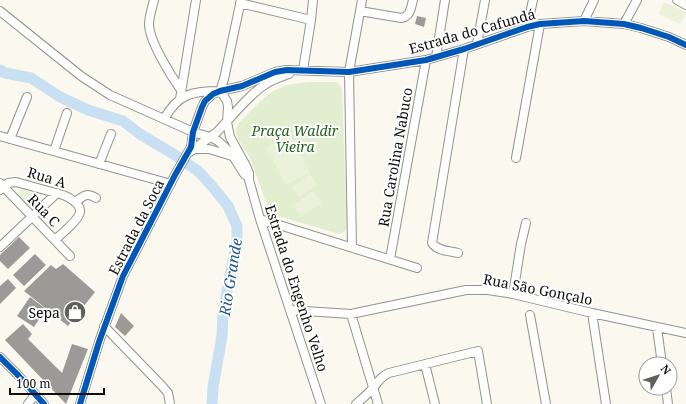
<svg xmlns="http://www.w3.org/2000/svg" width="686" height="404" viewBox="0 0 686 404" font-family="'Noto Serif',serif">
	<rect width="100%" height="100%" fill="#faf8ef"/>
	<!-- green -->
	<path fill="#e1efd0" d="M308,82H336C340,85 341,87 342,92L347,227C345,231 344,233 339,234L275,215L270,210L266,203L251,160L238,139L236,133L237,127L239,123C251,111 265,94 280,88C289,84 298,83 308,82Z"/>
	<!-- pitch -->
	<path fill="#ebf2da" d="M664,2L686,12L680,24L659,14Z
		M290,135L310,172L286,185L266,148Z
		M310,174L317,185L299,197L292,187Z
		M24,187L39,202L30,211L15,195Z
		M313,191L322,203L301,217L293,205Z"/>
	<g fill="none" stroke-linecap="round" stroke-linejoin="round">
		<!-- river -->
		<path stroke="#c8e0f2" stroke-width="11" d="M0,70L5,73L31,78L60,97L88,110L123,121L140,134L175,155L198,171L212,186L228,206L237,226V241L223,311L222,336L213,387L212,404"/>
	</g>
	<!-- building -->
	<path fill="#9c9a96" d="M417,16L426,18L424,27L415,24Z
		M19,237L30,248L8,269L0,261V255Z
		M35,254L46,265L24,286L13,275Z
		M63,264L95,292L68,326L24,291L51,265L56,269Z
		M8,279L16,288L0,304V286Z
		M30,297L46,309L34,327L17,316Z
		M121,313L134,326L125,336L115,327Z
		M23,324L32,334L28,339L62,373L72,344L88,349L66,404L5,340Z"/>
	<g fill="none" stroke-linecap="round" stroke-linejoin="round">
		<!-- minor casing -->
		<g stroke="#93928e" stroke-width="10">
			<path id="minor" d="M154,0C152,8 149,17 149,24C149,41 171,76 181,90
				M677,0L686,5
				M240,3L311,20
				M0,11L81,76L110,95L164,119L193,132L210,137L218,141L229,151L236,161L245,175
				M360,11L401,18C410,17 411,8 413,0
				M584,21L594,0
				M624,24L637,0
				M527,27L533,0
				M477,44L485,0
				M436,57L445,0
				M303,70L311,20L313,0
				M220,91L227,101L228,107L227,122L230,137L246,166L249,173V180L260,219L321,404
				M220,91L224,79L241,0
				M180,99L196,0
				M164,119C178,94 192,91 219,91
				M0,136L171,184
				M10,139L27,97
				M196,149H209L232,156
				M54,151L67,113
				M188,153C198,147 206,139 216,133C231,118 249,94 266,84C273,79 281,77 289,74
				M516,158L540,24
				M99,164L111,134
				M0,183L70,256
				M0,190L8,183L16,182L63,195C69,197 81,204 80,212C79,220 61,234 55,240
				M75,202C84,196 86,192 96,198
				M260,219L417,268
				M0,247L57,193
				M352,247L349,72L362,0
				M458,253C450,251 437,251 432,243L464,49
				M390,259L426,60
				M513,294L521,244L526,223
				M290,310L351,314L466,290H488L513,294L592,313L686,333
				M592,313L606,404
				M351,314L378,404
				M530,315L546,404
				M104,326L162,386L168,393L170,404
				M657,328L662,364
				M0,357L17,374L44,404
				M425,364L435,404
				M666,388L668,404
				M28,404L35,395
				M80,404L99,342L123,276L175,175L191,147L193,132L202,107L205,101L213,94L220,91L242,86L275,72L287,70L349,72L426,60L464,49L527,27L540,24L584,21L624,24L641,28L669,37L686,45
				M356,404C362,399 368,394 373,388C379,381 380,377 389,373L478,351L487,404"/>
		</g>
		<!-- minor -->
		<use href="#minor" stroke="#fefefd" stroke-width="8"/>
		<!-- cycleway casing -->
		<g stroke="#fff" stroke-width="8">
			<path id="cycleway" d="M0,357L17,374L44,404
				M80,404L99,342L123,276L175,175L191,147L193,132L202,107L205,101L213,94L220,91L242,86L275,72L287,70L349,72L426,60L464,49L527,27L540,24L584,21L624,24L641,28L669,37L686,45"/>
		</g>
		<!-- cycleway -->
		<use href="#cycleway" stroke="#0057b8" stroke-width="6"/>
	</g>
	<!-- icons -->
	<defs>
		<g id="shop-disc" transform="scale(1.15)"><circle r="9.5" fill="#5f5f5b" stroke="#fff"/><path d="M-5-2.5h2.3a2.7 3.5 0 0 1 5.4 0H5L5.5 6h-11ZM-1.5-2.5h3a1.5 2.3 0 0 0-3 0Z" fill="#fff"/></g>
	</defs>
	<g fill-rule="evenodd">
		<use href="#shop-disc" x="75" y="312"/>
	</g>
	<g text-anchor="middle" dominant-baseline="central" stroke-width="4" stroke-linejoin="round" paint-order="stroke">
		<!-- street labels -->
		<g font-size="14" fill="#0c0c0c" stroke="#fff">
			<text transform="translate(472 31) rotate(-16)">Estrada do Cafundá</text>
			<text transform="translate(395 157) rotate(-80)">Rua Carolina Nabuco</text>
			<text transform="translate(47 177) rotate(17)">Rua A</text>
			<text transform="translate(44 210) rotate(46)">Rua C</text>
			<text transform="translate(136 227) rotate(-63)">Estrada da Soca</text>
			<text transform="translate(297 288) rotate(72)">Estrada do Engenho Velho</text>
			<text transform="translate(538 289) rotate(11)">Rua São Gonçalo</text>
		</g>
		<!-- park labels -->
		<g font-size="14" font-style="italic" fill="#28611f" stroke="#fff">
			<text x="295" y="130">Praça Waldir<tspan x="295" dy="16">Vieira</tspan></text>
		</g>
		<!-- poi labels -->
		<g font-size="14" fill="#0c0c0c" stroke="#fff" text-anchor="end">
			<text x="60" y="312">Sepa</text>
		</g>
		<!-- water labels -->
		<g font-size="15" font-style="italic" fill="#1a5898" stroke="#fff">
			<text transform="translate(230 277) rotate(-81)">Rio Grande</text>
		</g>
	</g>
	<!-- north arrow -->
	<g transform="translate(658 376) rotate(51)"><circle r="19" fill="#ffffff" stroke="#9e9e9e"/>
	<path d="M0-3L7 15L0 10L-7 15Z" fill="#5f5f5b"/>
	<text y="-6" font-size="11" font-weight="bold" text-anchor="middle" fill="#0c0c0c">N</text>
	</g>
	<!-- scale -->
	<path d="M10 388v6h94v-6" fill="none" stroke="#0c0c0c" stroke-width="2"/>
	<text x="16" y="388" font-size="12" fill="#0c0c0c" stroke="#ffffff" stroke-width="3" paint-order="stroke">100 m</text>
</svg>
